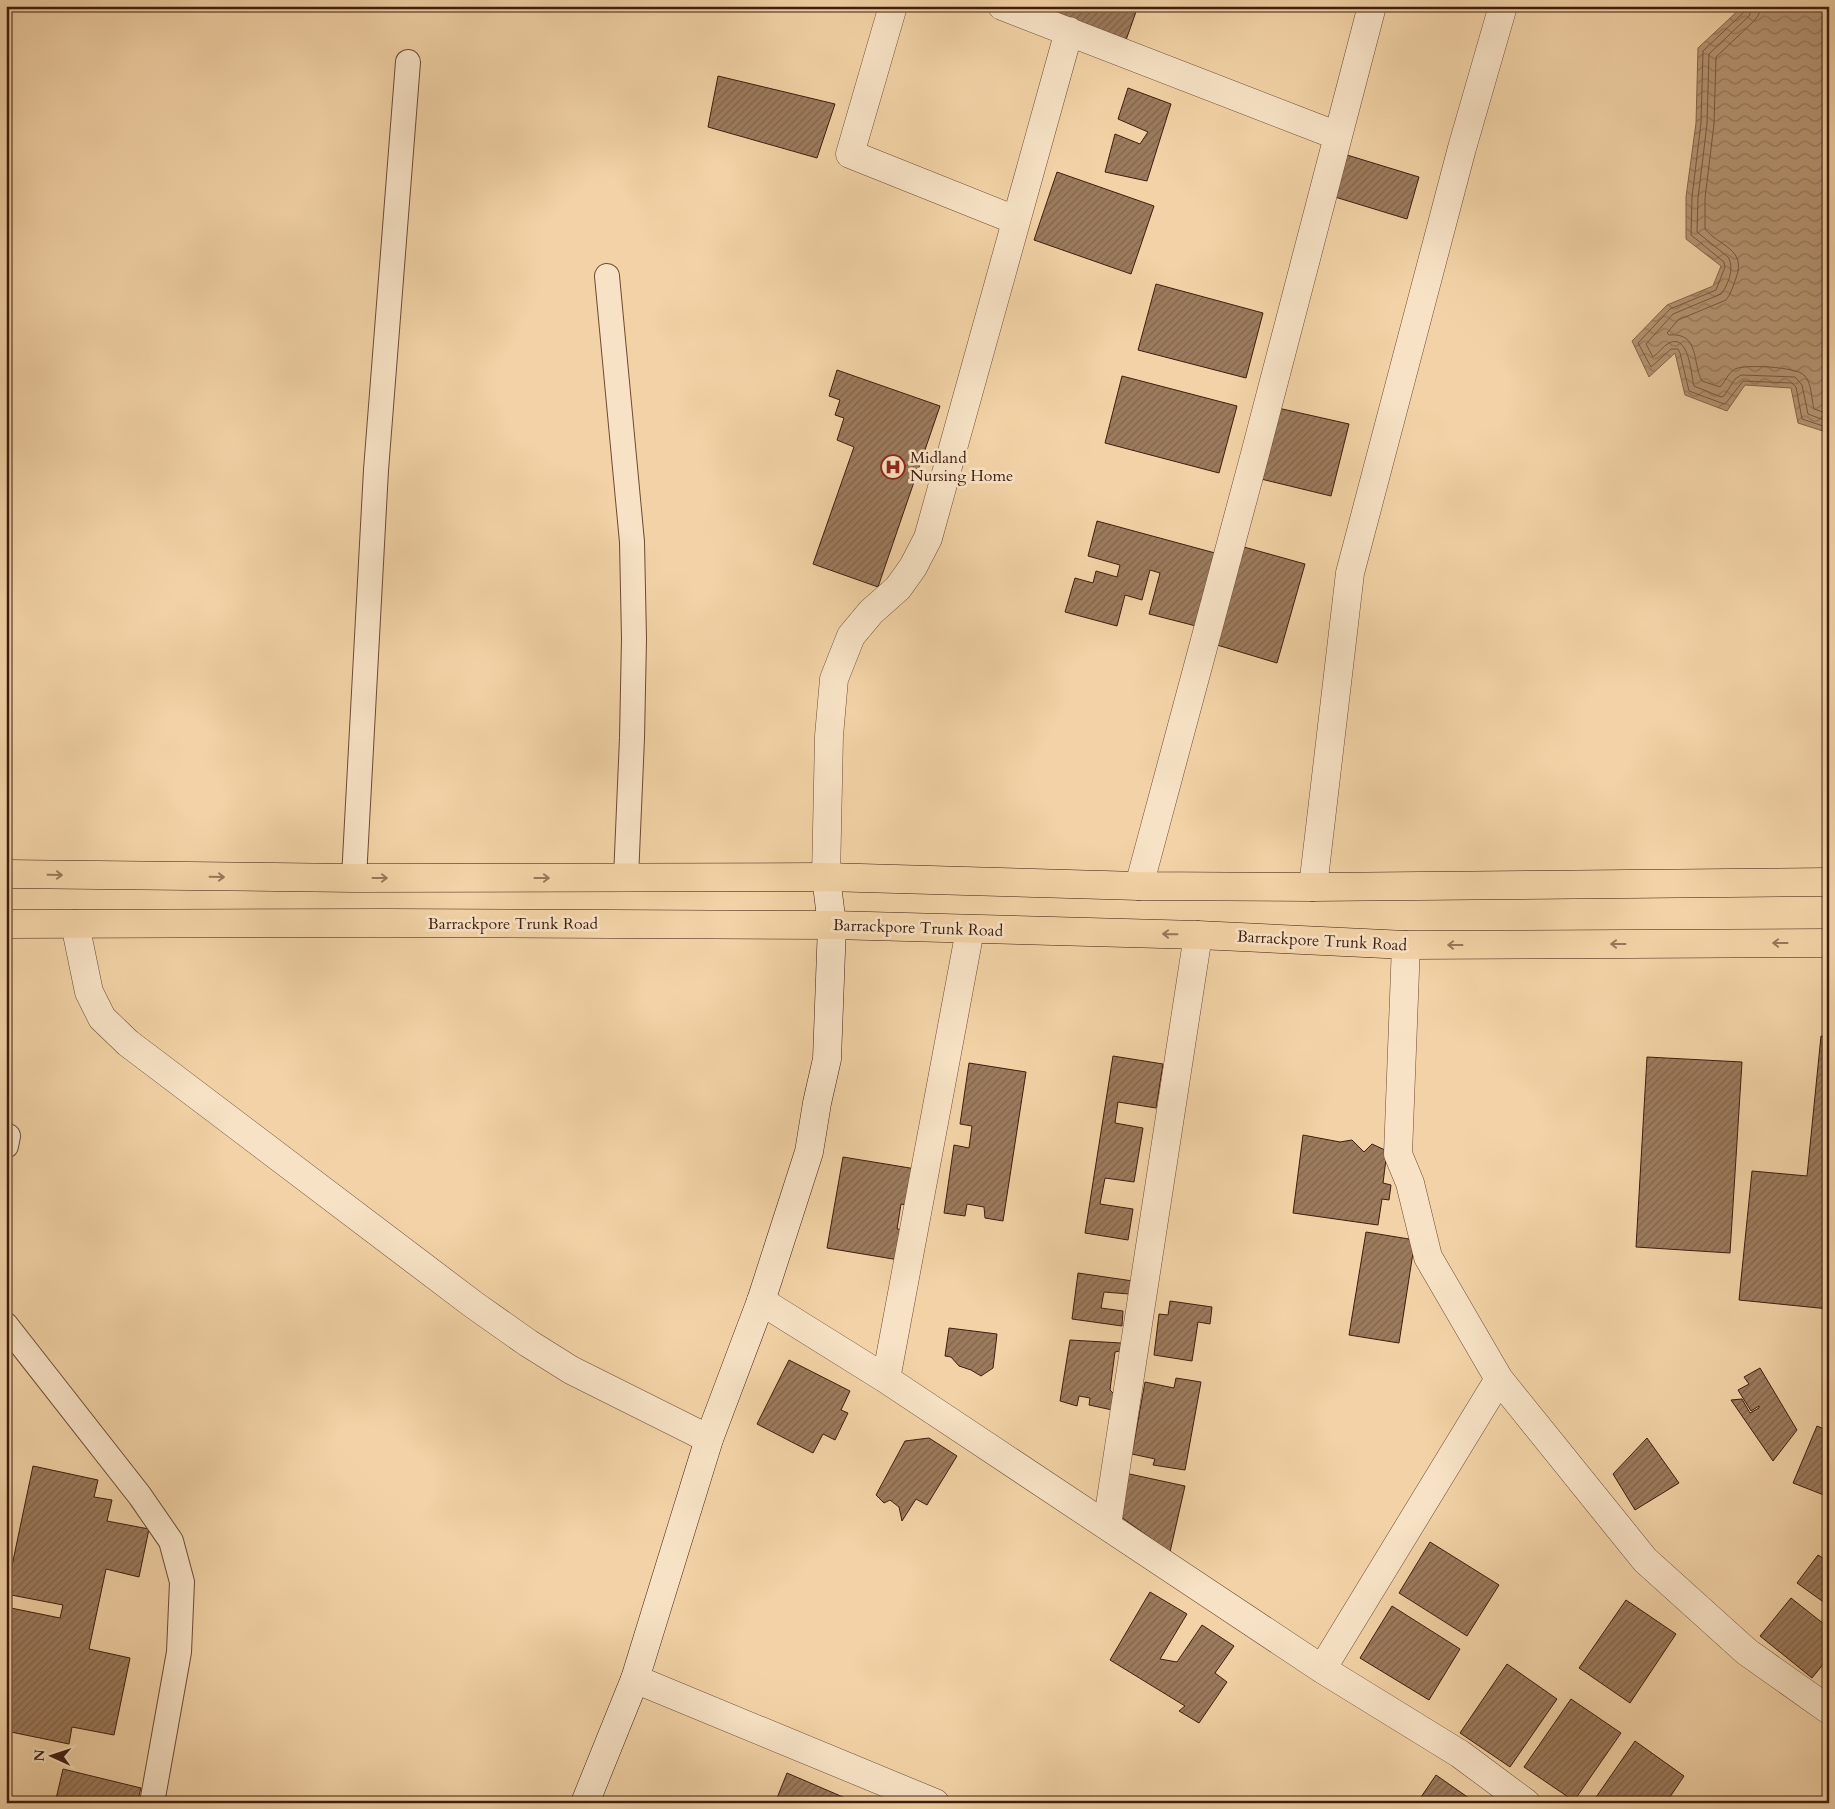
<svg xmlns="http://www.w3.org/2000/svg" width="1835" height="1809" viewBox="0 0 1835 1809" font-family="Cardo,serif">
	<defs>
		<pattern id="water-waves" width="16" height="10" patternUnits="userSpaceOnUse" patternTransform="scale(1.25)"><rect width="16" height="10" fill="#b59472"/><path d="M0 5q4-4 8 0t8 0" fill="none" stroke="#95785c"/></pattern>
		<pattern id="building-hatch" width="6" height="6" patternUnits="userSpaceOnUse" patternTransform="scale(1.25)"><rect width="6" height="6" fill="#9c7b5d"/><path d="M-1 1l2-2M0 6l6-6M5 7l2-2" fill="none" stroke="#81644b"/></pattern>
	</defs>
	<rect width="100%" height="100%" fill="#f2d2a6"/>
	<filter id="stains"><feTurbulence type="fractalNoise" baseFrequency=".004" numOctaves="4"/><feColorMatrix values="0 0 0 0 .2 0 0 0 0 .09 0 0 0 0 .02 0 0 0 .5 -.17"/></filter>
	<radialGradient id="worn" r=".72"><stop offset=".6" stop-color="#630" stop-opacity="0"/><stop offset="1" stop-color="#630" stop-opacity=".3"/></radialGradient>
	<!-- water -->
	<path fill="url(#water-waves)" stroke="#86644a" d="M1743,6H1829V433L1798,423L1791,388L1745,385L1727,411L1685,395L1675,353L1649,377L1632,341L1667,305L1713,286L1721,266L1686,239V197L1696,123L1698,48Z"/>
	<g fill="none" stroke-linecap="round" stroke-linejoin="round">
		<!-- shore -->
		<path stroke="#7a5840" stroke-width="1" d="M1746,6L1744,12L1703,51L1701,123L1692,197L1691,235L1724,262L1725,267L1716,290L1670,309L1638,343L1651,367L1671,349H1678L1680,353L1689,391L1724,404L1726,403L1743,381L1792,383L1796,387L1802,419L1829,428
			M1753,6L1749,16L1709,54L1707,124L1698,198L1697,232L1728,257C1735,268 1728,285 1721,294L1673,314L1646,344L1653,357C1659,353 1663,346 1669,343C1689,333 1691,374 1694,386L1721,397L1724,396L1735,379L1741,375L1795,377L1802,385L1808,414L1829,422
			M1760,6L1759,14L1755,20L1716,57L1714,124L1705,198V229C1719,246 1747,249 1736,278C1733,286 1731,294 1726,300L1678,320L1667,333L1669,335C1700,332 1692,363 1702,381L1720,387C1725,382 1728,373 1735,369C1745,364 1796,367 1804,375C1812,383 1811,398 1814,409L1829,414"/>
	</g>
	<!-- building -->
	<path fill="url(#building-hatch)" stroke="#3f1c0e" d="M1041,6H1138L1125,43L1039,12Z
		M718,76L835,104L817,158L708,127Z
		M1128,88L1171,104L1147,181L1105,172L1115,134L1140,144L1148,132L1118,119Z
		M1347,155L1419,177L1407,219L1335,197Z
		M1057,172L1154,206L1131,274L1034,240Z
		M1156,284L1263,313L1246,378L1138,350Z
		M837,370L940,406L878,587L813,564L854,447L837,440L844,418L835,415L840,400L829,396Z
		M1122,376L1237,406L1219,473L1105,443Z
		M1278,408L1349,424L1331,496L1261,479Z
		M1097,521L1215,553L1196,626L1149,614L1160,573L1150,570L1142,600L1125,595L1117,626L1065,612L1075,578L1093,583L1096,571L1117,577L1120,565L1088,556Z
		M1244,547L1305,564L1277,663L1217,645Z
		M1821,1036L1829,1037V1309L1739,1300L1752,1171L1807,1176Z
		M1113,1056L1163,1064L1156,1108L1118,1102L1115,1123L1143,1128L1134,1182L1105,1178L1100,1204L1133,1209L1128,1240L1085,1233Z
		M1647,1057L1742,1062L1730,1253L1636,1247Z
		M969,1063L1026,1072L1003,1221L985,1218L984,1207L967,1204L965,1216L944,1213L954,1145L969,1148L972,1126L960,1124Z
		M1303,1135L1340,1142L1352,1140L1364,1152L1372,1144L1387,1151L1383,1183L1391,1185L1389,1200L1382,1199L1378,1225L1293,1213Z
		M843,1157L916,1169L911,1206L901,1204L897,1229L905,1230L899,1260L827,1248Z
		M1366,1232L1415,1240L1399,1343L1349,1335Z
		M1078,1273L1133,1281L1129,1294L1104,1292L1101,1308L1123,1311L1122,1326L1072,1319Z
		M1170,1301L1212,1307L1210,1324L1198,1322L1192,1361L1154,1355L1159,1314L1168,1315Z
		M949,1328L997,1334L993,1368L981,1376L971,1370L959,1366L951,1357L945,1356Z
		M1070,1340L1121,1343L1120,1351L1115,1352L1110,1390L1119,1399L1117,1411L1089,1405L1090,1398L1079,1396L1077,1406L1060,1401Z
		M789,1360L850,1391L841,1410L848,1413L835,1440L823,1434L813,1453L757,1424Z
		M1760,1368L1797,1430L1773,1461L1731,1400L1742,1399L1750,1413L1759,1408V1406L1751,1411L1738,1390L1749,1384L1744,1377Z
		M1176,1378L1201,1382L1185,1470L1153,1465L1155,1459L1132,1454L1145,1382L1174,1388Z
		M1817,1426L1829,1431V1497L1793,1483Z
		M929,1438L957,1456L927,1505L916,1499L902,1521L899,1507L890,1500L884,1503L876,1495L905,1441Z
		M1647,1438L1679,1483L1635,1510L1613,1474Z
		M33,1466L98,1480L94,1497L112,1500L107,1521L149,1529L139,1577L106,1569L89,1649L130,1658L114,1735L72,1727L69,1744L6,1731V1607L60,1618L63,1605L6,1594Z
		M1125,1473L1185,1486L1170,1552L1117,1514Z
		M1430,1542L1499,1585L1467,1636L1399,1593Z
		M1818,1555L1829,1562V1606L1797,1583Z
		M1150,1592L1187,1614L1160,1659L1177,1662L1202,1625L1234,1646L1215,1673L1227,1682L1199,1723L1179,1711L1185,1706L1110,1660Z
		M1791,1598L1829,1628V1657L1812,1678L1760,1636Z
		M1626,1600L1676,1634L1630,1703L1579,1668Z
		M1392,1606L1460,1649L1429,1700L1360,1658Z
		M1507,1664L1557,1699L1510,1767L1460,1733Z
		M1571,1699L1621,1733L1574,1801L1524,1767Z
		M1635,1741L1684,1776L1666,1803H1592Z
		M63,1769L141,1788L137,1803H55Z
		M787,1773L857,1803H775Z
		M1436,1775L1476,1803H1417Z
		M1829,1787V1803H1818Z"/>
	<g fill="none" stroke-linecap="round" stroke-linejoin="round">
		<!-- lane casing -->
		<g stroke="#6c4a34" stroke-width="26">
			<path id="lane" d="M607,276L632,542L634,639L632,738L626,878
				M354,878L376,470L408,62
				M6,1136H8L6,1146
				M6,1325L140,1496L171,1541L182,1582L179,1652L152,1803"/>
		</g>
		<!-- street casing -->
		<g stroke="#6c4a34" stroke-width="29">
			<path id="street" d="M893,6L850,154L1015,220
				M1002,6L1338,136
				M826,877L829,736L834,679L851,636L871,612L898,588L913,567L928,538L1069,31
				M1139,886L1255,454L1372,6
				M1313,887L1350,573L1462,148L1503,6
				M75,924L89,992L102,1018L128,1043L474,1305L528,1343L571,1370L709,1439
				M1406,945L1398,1154L1410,1183L1428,1257L1499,1379L1645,1560L1747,1652L1829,1710
				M761,1301L886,1379L1322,1669L1460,1754L1526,1803
				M886,1379L970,930
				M1107,1525L1198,935
				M1322,1669L1499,1379
				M635,1679L935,1803"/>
		</g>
		<!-- secondary casing -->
		<g stroke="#3f1c0e" stroke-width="29">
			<path id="secondary" d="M585,1803L635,1679L709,1439L761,1301L809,1152L817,1103L827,1059L832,925L826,877"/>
		</g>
		<!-- primary casing -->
		<g stroke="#3f1c0e" stroke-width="29">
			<path id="primary" d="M6,874L354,878L826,877L1139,886L1313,887L1829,882
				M6,924L385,923L832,925L1198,935L1406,945L1829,943"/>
		</g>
		<!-- lane -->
		<use href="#lane" stroke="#f7e2c5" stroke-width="24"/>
		<!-- street -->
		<use href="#street" stroke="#f7e2c5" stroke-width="28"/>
		<!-- secondary -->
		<use href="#secondary" stroke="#f7e2c5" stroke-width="28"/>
		<!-- primary -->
		<use href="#primary" stroke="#f2d2a6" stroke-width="28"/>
	</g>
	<!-- one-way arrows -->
	<defs><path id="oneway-shaft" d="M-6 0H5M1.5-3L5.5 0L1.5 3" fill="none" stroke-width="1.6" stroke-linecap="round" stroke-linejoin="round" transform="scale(1.25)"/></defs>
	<g stroke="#98775a">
		<use href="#oneway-shaft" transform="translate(55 875) rotate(1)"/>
		<use href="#oneway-shaft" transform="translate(217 877) rotate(1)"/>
		<use href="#oneway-shaft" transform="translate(380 878)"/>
		<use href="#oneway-shaft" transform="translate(542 878)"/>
		<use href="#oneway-shaft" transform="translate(1170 934) rotate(-179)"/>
		<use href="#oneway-shaft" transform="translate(1780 943) rotate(180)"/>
		<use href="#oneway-shaft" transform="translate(1618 944) rotate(180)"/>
		<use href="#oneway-shaft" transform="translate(1455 945) rotate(180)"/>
	</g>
	<!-- icons -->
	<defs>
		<g id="hospital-ring" transform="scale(1.25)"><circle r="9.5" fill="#f7e2c5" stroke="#8f2418" stroke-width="1.5"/><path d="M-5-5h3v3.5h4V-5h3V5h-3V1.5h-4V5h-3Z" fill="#8f2418"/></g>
	</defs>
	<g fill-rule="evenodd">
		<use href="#hospital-ring" x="893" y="467"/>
	</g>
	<g text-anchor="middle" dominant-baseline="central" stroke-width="5" stroke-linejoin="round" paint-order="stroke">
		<!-- poi labels -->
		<g font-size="16" fill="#3f1c0e" stroke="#f7e2c5" text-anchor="start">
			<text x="910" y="458">Midland<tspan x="910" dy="18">Nursing Home</tspan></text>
		</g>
		<!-- street labels -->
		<g font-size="16" fill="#3f1c0e" stroke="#f7e2c5">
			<text x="513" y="924">Barrackpore Trunk Road</text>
			<text transform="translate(918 928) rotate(2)">Barrackpore Trunk Road</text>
			<text transform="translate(1322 941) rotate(3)">Barrackpore Trunk Road</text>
		</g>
	</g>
	<!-- margin -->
	<rect width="1835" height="1809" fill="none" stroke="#f2d2a6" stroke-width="25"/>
	<rect x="8" y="8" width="1820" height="1794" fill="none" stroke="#3f1c0e" stroke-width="2.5"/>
	<rect x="12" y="12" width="1810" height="1784" fill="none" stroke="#3f1c0e"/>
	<!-- north arrow -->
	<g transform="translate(52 1756) rotate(273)" stroke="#f7e2c5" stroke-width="4" paint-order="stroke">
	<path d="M0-4L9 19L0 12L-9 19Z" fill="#3f1c0e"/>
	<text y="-8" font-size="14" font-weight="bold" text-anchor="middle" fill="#3f1c0e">N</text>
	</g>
	<rect width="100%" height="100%" filter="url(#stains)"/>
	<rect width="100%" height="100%" fill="url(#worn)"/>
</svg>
